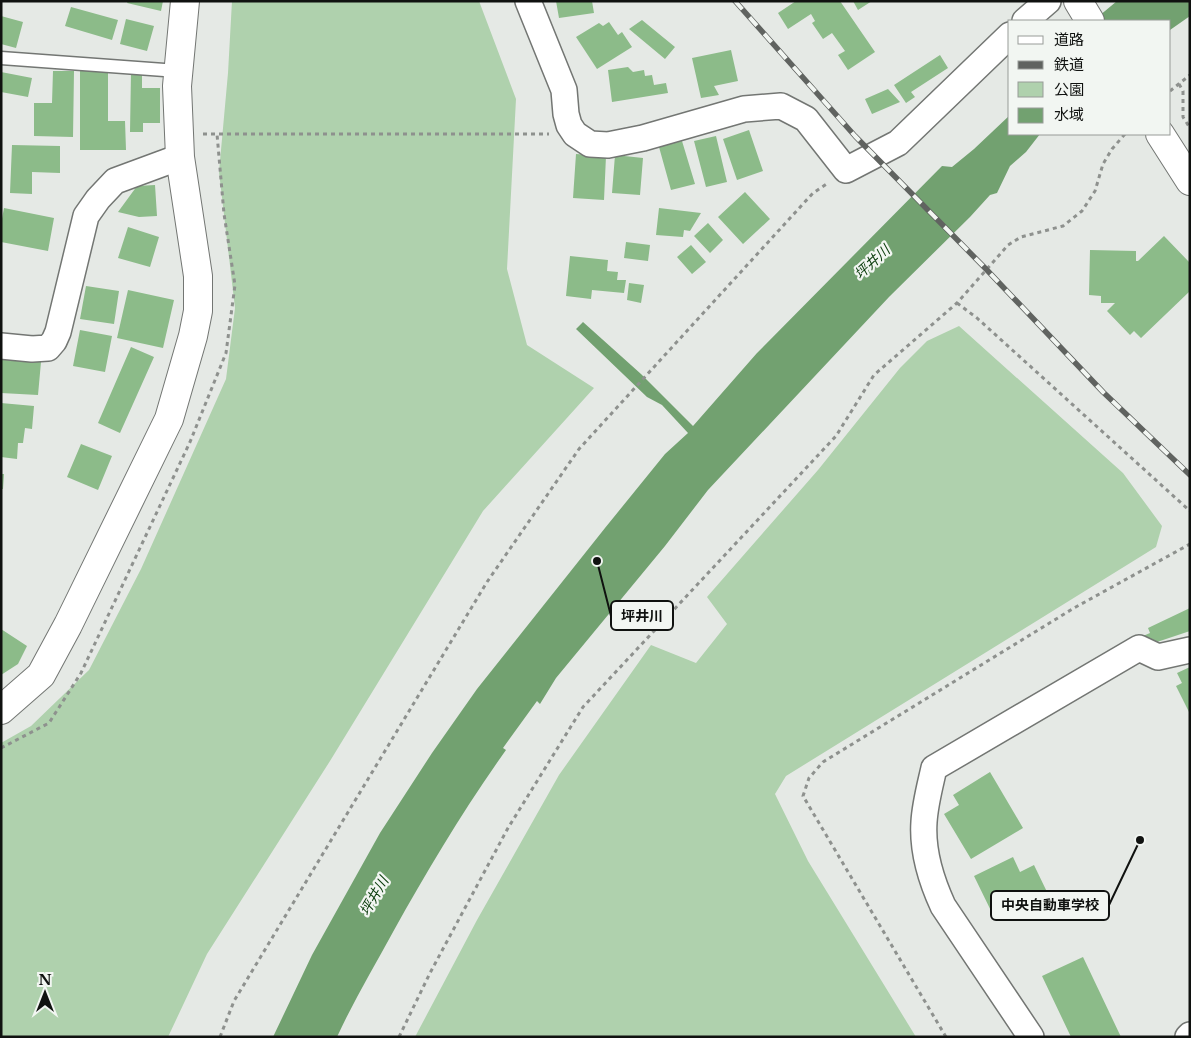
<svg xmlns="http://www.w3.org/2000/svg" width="1191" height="1038" viewBox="0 0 1191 1038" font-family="'Libre Baskerville','Noto Sans JP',serif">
	<rect width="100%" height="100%" fill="#e5e9e5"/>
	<!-- green -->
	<path fill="#afd1ad" d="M232,1H479L516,99L507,269L527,345L594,388L483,511L330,761L207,954L168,1037H1V743L31,726L89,670L141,569L226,379L235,308L219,172L228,73Z
		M959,326L1123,473L1162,526L1156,547L786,776L775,794L808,861L916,1037H415L477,920L559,775L651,645L696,663L727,624L707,597L818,470L900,368L927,341Z"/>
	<!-- water -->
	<path fill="#72a170" d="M1117,1H1190V16L1170,30V21H1093Z
		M1010,115V134H1040L1026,152L1010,166L997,193L990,195L970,217L889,297L708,490L665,546L556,678L540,704L537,701L503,748L506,750C464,809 428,869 393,932C374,967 354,1000 337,1037H273L312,955L380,833L432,753L477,689L605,528L665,454L688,433L662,405L647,397L576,329L583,322L641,374L693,426L757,353L942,166L952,167L974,149Z"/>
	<!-- building -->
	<path fill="#8cbb89" d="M128,1H163L161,11L127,3Z
		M556,1H592L594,13L559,18Z
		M796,1H840L875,52L848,70L838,55L845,51L832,33L823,39L812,23L815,21L811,14L788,29L778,13Z
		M853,1H872L858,10Z
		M71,7L118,20L112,40L65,26Z
		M1,16L23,22L16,48L1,44Z
		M126,19L154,26L147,51L120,44Z
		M642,20L675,47L665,59L629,29Z
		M609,22L618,35L622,32L632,47L597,69L576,37L599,23L603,26Z
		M731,50L738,81L714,86L719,95L701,98L692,58Z
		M940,55L948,68L911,92L915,97L906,103L894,85Z
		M80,67H108V121H125L126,150H80Z
		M628,67L633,72L644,70L645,76L652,75L654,85L666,83L668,93L612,102L608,70Z
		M53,71H74L73,137L34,136V103H52Z
		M1,72L32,78L28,97L1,92Z
		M131,72H142V88H160V123H143V132H130Z
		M888,89L900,102L872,114L865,99Z
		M749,130L763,171L737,180L723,139Z
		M716,136L727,182L706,187L694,141Z
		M682,141L695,184L671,190L659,147Z
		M12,145L60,146V173L32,172V194L10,193Z
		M576,154L606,156L604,200L573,198Z
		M615,155L643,158L640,195L612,193Z
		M155,185L157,216L139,217L118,212L137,186Z
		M745,192L770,219L743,244L718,217Z
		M4,208L54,218L48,251L1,242V224Z
		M659,208L701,213L690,231L684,230L683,237L656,235Z
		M708,223L723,240L710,253L694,236Z
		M128,227L159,237L150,267L118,258Z
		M1164,236L1190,263V291L1141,338L1134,331L1130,335L1107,311L1115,303H1101V296L1089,295L1090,250L1136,251V261H1138Z
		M626,242L650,245L648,261L624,258Z
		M691,245L706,262L692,274L677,257Z
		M570,256L608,260L607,271L618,272L617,280H626L624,293L592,290L591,299L566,296Z
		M629,283L644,285L641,303L627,300Z
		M86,286L119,291L114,324L80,319Z
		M128,290L174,300L163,348L117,338Z
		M80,330L112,336L105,372L73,366Z
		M131,347L154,357L120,433L98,423Z
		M1,359L41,362L38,395L1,393Z
		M1,403L34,406L32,429L25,428L23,443H18L17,459L1,457Z
		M81,444L112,456L98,490L67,477Z
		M1,474H4L3,489H1Z
		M1190,608V631L1148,645L1143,636L1150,633L1148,628Z
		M1,629L27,646L18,664L1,675Z
		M1190,667V714L1176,686L1182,683L1177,673Z
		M990,772L1023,828L971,859L944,814L959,805L953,795Z
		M1013,857L1020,872L1034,865L1048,894L995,919L974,876Z
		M1083,957L1121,1037H1071L1042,976Z"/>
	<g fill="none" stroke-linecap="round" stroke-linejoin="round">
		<!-- lane casing -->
		<g stroke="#737673" stroke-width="15">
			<path id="lane" d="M1,58L178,71"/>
		</g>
		<!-- street casing -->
		<g stroke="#737673" stroke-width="28">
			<path id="street" d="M528,1L564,90L566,114L569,125L575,134L590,144L608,145L643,138L744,109L781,106L806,119L846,170L898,143L1010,35
				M1025,21L1048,1
				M1,346L32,349L48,348L54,341L58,332L86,216L98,199L115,181L180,157
				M1031,1037L943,906C931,880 922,851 924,822C925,804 930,786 934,768L1139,648L1158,657L1190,650
				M1188,1037L1190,1035"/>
		</g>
		<!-- secondary casing -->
		<g stroke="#737673" stroke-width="30">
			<path id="secondary" d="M1078,1L1090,21
				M1160,134L1190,181
				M1,710L41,675L68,625L169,419L193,336L198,311V276L180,157L177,86L185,1"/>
		</g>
		<!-- path -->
		<path stroke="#8e918e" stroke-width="3" stroke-dasharray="4 4" stroke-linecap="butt" d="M1179,84L1183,91V117L1190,128
			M1170,91L1190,75
			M203,134H549
			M957,303L977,318L1190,511
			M1,748L49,723L81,673L190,442L226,353L235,285L224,214L217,134
			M220,1037L234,1001L487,582L579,449L813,193L828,183
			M399,1037L430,973L508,828L583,707L836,436L874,375L957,303L1008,245L1021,237L1063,226L1082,211L1095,191L1103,164L1112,149L1125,134
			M946,1037L803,796L809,778L823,762L1074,608L1190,544"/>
		<!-- lane -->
		<use href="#lane" stroke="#fff" stroke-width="12"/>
		<!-- street -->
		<use href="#street" stroke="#fff" stroke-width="25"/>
		<!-- secondary -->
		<use href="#secondary" stroke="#fff" stroke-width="28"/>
		<!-- rail casing -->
		<g stroke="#606360" stroke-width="5.5">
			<path id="rail" d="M735,1L855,136L986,269L1103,392L1190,475"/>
		</g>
		<!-- rail -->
		<use href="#rail" stroke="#f2f6f2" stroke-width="4" stroke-dasharray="11" stroke-linecap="butt"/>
	</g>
	<g text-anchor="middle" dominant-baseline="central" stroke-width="4.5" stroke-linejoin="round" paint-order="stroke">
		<!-- water labels -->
		<g font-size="14" font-style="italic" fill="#073a09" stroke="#f2f6f2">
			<text transform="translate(872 262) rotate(-43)">坪井川</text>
			<text transform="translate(374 896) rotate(-60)">坪井川</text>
		</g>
	</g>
	<!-- callouts -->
	<path fill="none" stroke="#101210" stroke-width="2" d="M597 561L611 616M1140 840L1109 905"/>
	<g fill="#101210" stroke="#f2f6f2" stroke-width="2">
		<circle cx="597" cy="561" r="5"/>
		<circle cx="1140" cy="840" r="5"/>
	</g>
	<g fill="#f2f6f2" stroke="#101210" stroke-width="2">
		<rect x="611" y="601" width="62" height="29" rx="5"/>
		<rect x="991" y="891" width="118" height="29" rx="5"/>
	</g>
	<g font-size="14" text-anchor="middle" font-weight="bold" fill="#101210">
		<text x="642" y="621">坪井川</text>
		<text x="1050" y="910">中央自動車学校</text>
	</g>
	<!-- border -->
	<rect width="1191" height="1038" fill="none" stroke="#101210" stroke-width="5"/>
	<!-- legend -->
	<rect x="1008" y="20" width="162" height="115" fill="#f2f6f2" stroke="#989b98"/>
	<rect x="1018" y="36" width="25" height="8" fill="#ffffff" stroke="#989b98"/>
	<text x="1054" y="45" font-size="15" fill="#101210">道路</text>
	<rect x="1018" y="61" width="25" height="8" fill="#606360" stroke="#989b98"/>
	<text x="1054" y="70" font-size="15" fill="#101210">鉄道</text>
	<rect x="1018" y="82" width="25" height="15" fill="#afd1ad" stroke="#989b98"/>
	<text x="1054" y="95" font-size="15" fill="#101210">公園</text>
	<rect x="1018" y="108" width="25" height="15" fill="#72a170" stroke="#989b98"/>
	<text x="1054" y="120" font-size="15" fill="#101210">水域</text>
	<!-- north arrow -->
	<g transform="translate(45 993)" stroke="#f2f6f2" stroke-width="4" paint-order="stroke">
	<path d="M0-4L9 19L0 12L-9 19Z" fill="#101210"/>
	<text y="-8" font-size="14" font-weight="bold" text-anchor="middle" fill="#101210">N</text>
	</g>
</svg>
